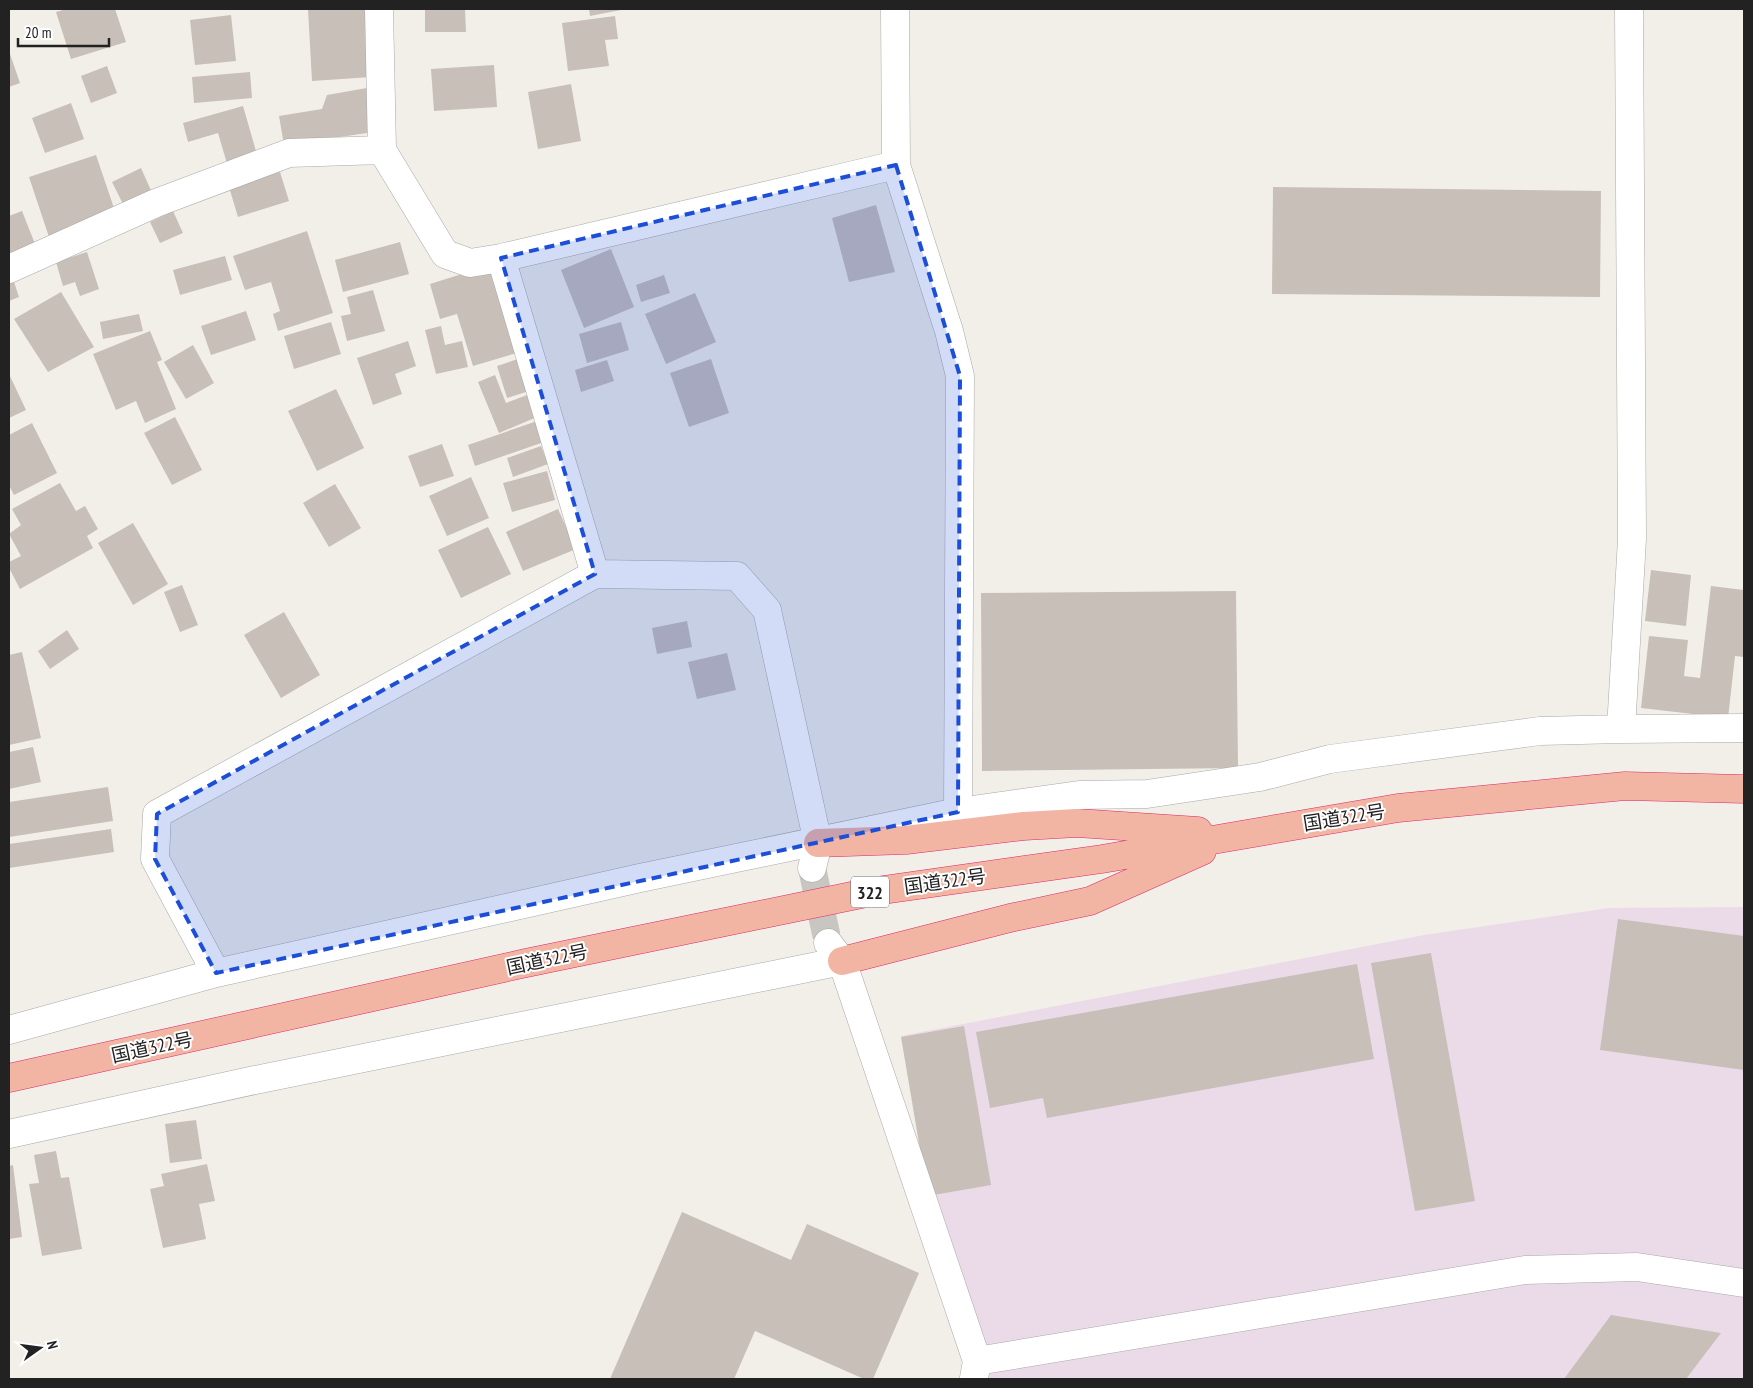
<svg xmlns="http://www.w3.org/2000/svg" width="1753" height="1388" viewBox="0 0 1753 1388" font-family="'PT Sans Narrow','Noto Sans JP',sans-serif">
	<rect width="100%" height="100%" fill="#f2efe9"/>
	<!-- industrial -->
	<path fill="#ebdbe8" d="M1744,907V1379H968L901,1036L1424,935L1609,908Z"/>
	<!-- building -->
	<path fill="#c7bfb8" d="M67,9H115L126,42L71,59L56,12Z
		M308,9H367L371,77L312,81Z
		M425,9H465L466,32H425Z
		M589,9H621V10L590,16Z
		M231,15L236,61L195,65L190,20Z
		M615,16L618,39L605,40L609,66L568,71L562,23Z
		M9,51L20,83L9,87Z
		M494,65L497,107L434,111L431,69Z
		M107,66L117,93L91,103L81,76Z
		M250,72L252,98L194,103L192,77Z
		M571,84L581,141L538,149L528,92Z
		M367,88L374,132L284,145L279,116L322,109L327,95Z
		M71,103L84,139L45,153L32,118Z
		M243,106L258,158L228,167L218,133L188,142L183,123Z
		M96,155L116,214L49,237L29,177Z
		M141,168L153,195L125,208L112,182Z
		M280,172L289,201L238,217L229,187Z
		M1273,187L1601,191L1600,297L1272,294Z
		M876,205L895,272L849,282L832,218Z
		M22,211L37,249L9,260V216Z
		M173,211L183,233L160,243L150,222Z
		M307,231L333,313L278,331L273,314L280,311L271,282L245,290L233,256Z
		M400,242L409,274L343,292L335,260Z
		M611,249L634,307L584,328L561,270Z
		M87,252L99,289L80,296L75,282L63,286L56,262Z
		M225,256L232,280L180,295L173,270Z
		M497,263L523,351L473,366L457,314L440,319L430,284Z
		M664,275L670,293L641,302L636,285Z
		M13,279L19,297L9,301V280Z
		M373,290L385,331L347,341L341,316L351,314L347,297Z
		M61,292L94,347L48,372L14,319Z
		M695,293L716,342L666,364L645,314Z
		M246,311L256,340L211,355L201,326Z
		M139,314L143,331L103,339L100,322Z
		M331,322L341,354L294,369L284,336Z
		M621,322L629,350L587,363L579,334Z
		M441,326L445,345L462,341L468,367L436,374L425,330Z
		M150,331L162,360L157,362L176,409L145,423L136,401L116,410L93,354Z
		M408,341L416,366L395,374L402,394L373,405L357,358Z
		M193,345L214,383L186,399L164,362Z
		M518,359L529,391L507,398L497,366Z
		M711,359L729,413L689,427L670,373Z
		M607,360L614,381L581,392L575,370Z
		M9,374L26,410L9,418Z
		M495,375L506,403L527,395L537,417L499,433L478,382Z
		M336,389L364,448L317,471L288,411Z
		M175,417L202,470L172,485L144,433Z
		M537,421L544,442L475,466L468,445Z
		M32,423L57,473L14,495L9,485V435Z
		M442,444L454,476L420,487L408,456Z
		M541,446L548,464L513,477L507,458Z
		M547,471L555,500L512,512L503,483Z
		M471,477L489,518L447,536L429,496Z
		M60,483L76,511L85,506L98,529L87,536L93,548L20,589L9,568V562L21,556L9,534L21,525L12,509Z
		M335,484L361,528L329,547L303,503Z
		M558,509L576,549L523,571L506,532Z
		M133,523L168,584L133,605L98,543Z
		M488,527L511,574L461,598L438,550Z
		M1651,570L1691,575L1686,626L1645,621Z
		M182,585L198,625L180,632L164,592Z
		M1711,586L1744,590V657L1735,656L1728,718L1641,708L1649,636L1688,640L1684,676L1700,678Z
		M1236,591L1238,768L982,771L981,593Z
		M284,612L320,675L281,698L244,635Z
		M687,621L692,647L657,654L652,628Z
		M67,630L79,649L50,669L38,651Z
		M22,652L41,738L9,745V655Z
		M727,653L736,690L697,699L688,662Z
		M33,747L41,782L9,789V752Z
		M108,787L113,821L9,837V802Z
		M111,829L114,852L9,868V844Z
		M1618,919L1744,936V1070L1600,1050Z
		M1431,953L1475,1201L1415,1211L1371,963Z
		M1357,964L1374,1059L1047,1118L1043,1098L990,1108L976,1032Z
		M964,1026L991,1185L928,1196L901,1037Z
		M196,1120L202,1159L170,1163L165,1124Z
		M56,1151L61,1178L69,1177L82,1249L42,1256L29,1184L39,1183L34,1155Z
		M207,1164L215,1201L199,1204L206,1239L163,1248L150,1189L164,1186L161,1174Z
		M13,1165L22,1237L9,1239V1166Z
		M682,1212L791,1260L807,1224L919,1273L873,1379H864L755,1331L734,1379H610Z
		M1611,1315L1721,1333L1686,1379H1564Z"/>
	<g fill="none" stroke-linecap="round" stroke-linejoin="round">
		<!-- tertiary-tunnel -->
		<path stroke="#c8c6c1" stroke-width="28" stroke-dasharray="28 14" stroke-linecap="butt" d="M812,868L828,943"/>
		<!-- minor casing -->
		<g stroke="#a9a9a9" stroke-width="29">
			<path id="minor" d="M379,9L382,150L445,254L470,263L501,258L896,165
				M1629,9L1632,539L1621,729L1744,728
				M501,258L595,574
				M9,269L156,203L289,153L382,150
				M958,812L1079,795L1147,794L1260,777L1330,759L1540,731L1621,729
				M216,973L155,859L157,814L595,574L737,576L767,610L818,843
				M9,1030L216,973L640,878L958,812L960,376L949,331L896,165L895,9
				M9,1134L255,1080L842,961"/>
		</g>
		<!-- tertiary casing -->
		<g stroke="#a9a9a9" stroke-width="29">
			<path id="tertiary" d="M812,868L818,843
				M828,943L842,961L977,1361L974,1378
				M977,1361L1525,1270L1637,1267L1744,1283"/>
		</g>
		<!-- trunk casing -->
		<g stroke="#dc2a67" stroke-width="29">
			<path id="trunk" d="M818,843L906,840L1024,826L1077,823L1198,831
				M842,961L1010,918L1090,901L1202,851
				M9,1078L526,963L876,891L1102,859L1398,808L1625,786L1744,789"/>
		</g>
		<!-- minor -->
		<use href="#minor" stroke="#fff" stroke-width="28"/>
		<!-- tertiary -->
		<use href="#tertiary" stroke="#fff" stroke-width="28"/>
		<!-- trunk -->
		<use href="#trunk" stroke="#f2b4a3" stroke-width="28"/>
	</g>
	<!-- marked area -->
	<path fill="#1d4ed8" fill-opacity="0.2" stroke="#1d4ed8" stroke-width="4" stroke-dasharray="10 6" stroke-linejoin="round" d="M896,165L960,376L958,812L216,973L155,859L157,814L595,574L501,258Z"/>
	<g text-anchor="middle" dominant-baseline="central" stroke-width="4" stroke-linejoin="round" paint-order="stroke">
		<!-- shield labels -->
		<rect fill="#fff" stroke="#646464" stroke-width="1" x="851" y="876.5" width="38" height="31" rx="4"/>
		<g font-size="18" font-weight="bold" fill="#222">
			<text x="870" y="892">322</text>
		</g>
		<!-- street labels -->
		<g font-size="19" fill="#222" stroke="#fff">
			<text transform="translate(1344 817) rotate(-9)">国道322号</text>
			<text transform="translate(945 881) rotate(-8)">国道322号</text>
			<text transform="translate(547 959) rotate(-12)">国道322号</text>
			<text transform="translate(152 1047) rotate(-12)">国道322号</text>
		</g>
	</g>
	<!-- border -->
	<rect width="1753" height="1388" fill="none" stroke="#222222" stroke-width="20"/>
	<!-- north arrow -->
	<g transform="translate(40 1348) rotate(76)" stroke="#ffffff" stroke-width="4" paint-order="stroke">
	<path d="M0-4L9 19L0 12L-9 19Z" fill="#222222"/>
	<text y="-8" font-size="14" font-weight="bold" text-anchor="middle" fill="#222222">N</text>
	</g>
	<!-- scale -->
	<path d="M18 38v8h91v-8" fill="none" stroke="#222222" stroke-width="2.5"/>
	<text x="25" y="38" font-size="15" fill="#222222" stroke="#ffffff" stroke-width="4" paint-order="stroke">20 m</text>
</svg>
